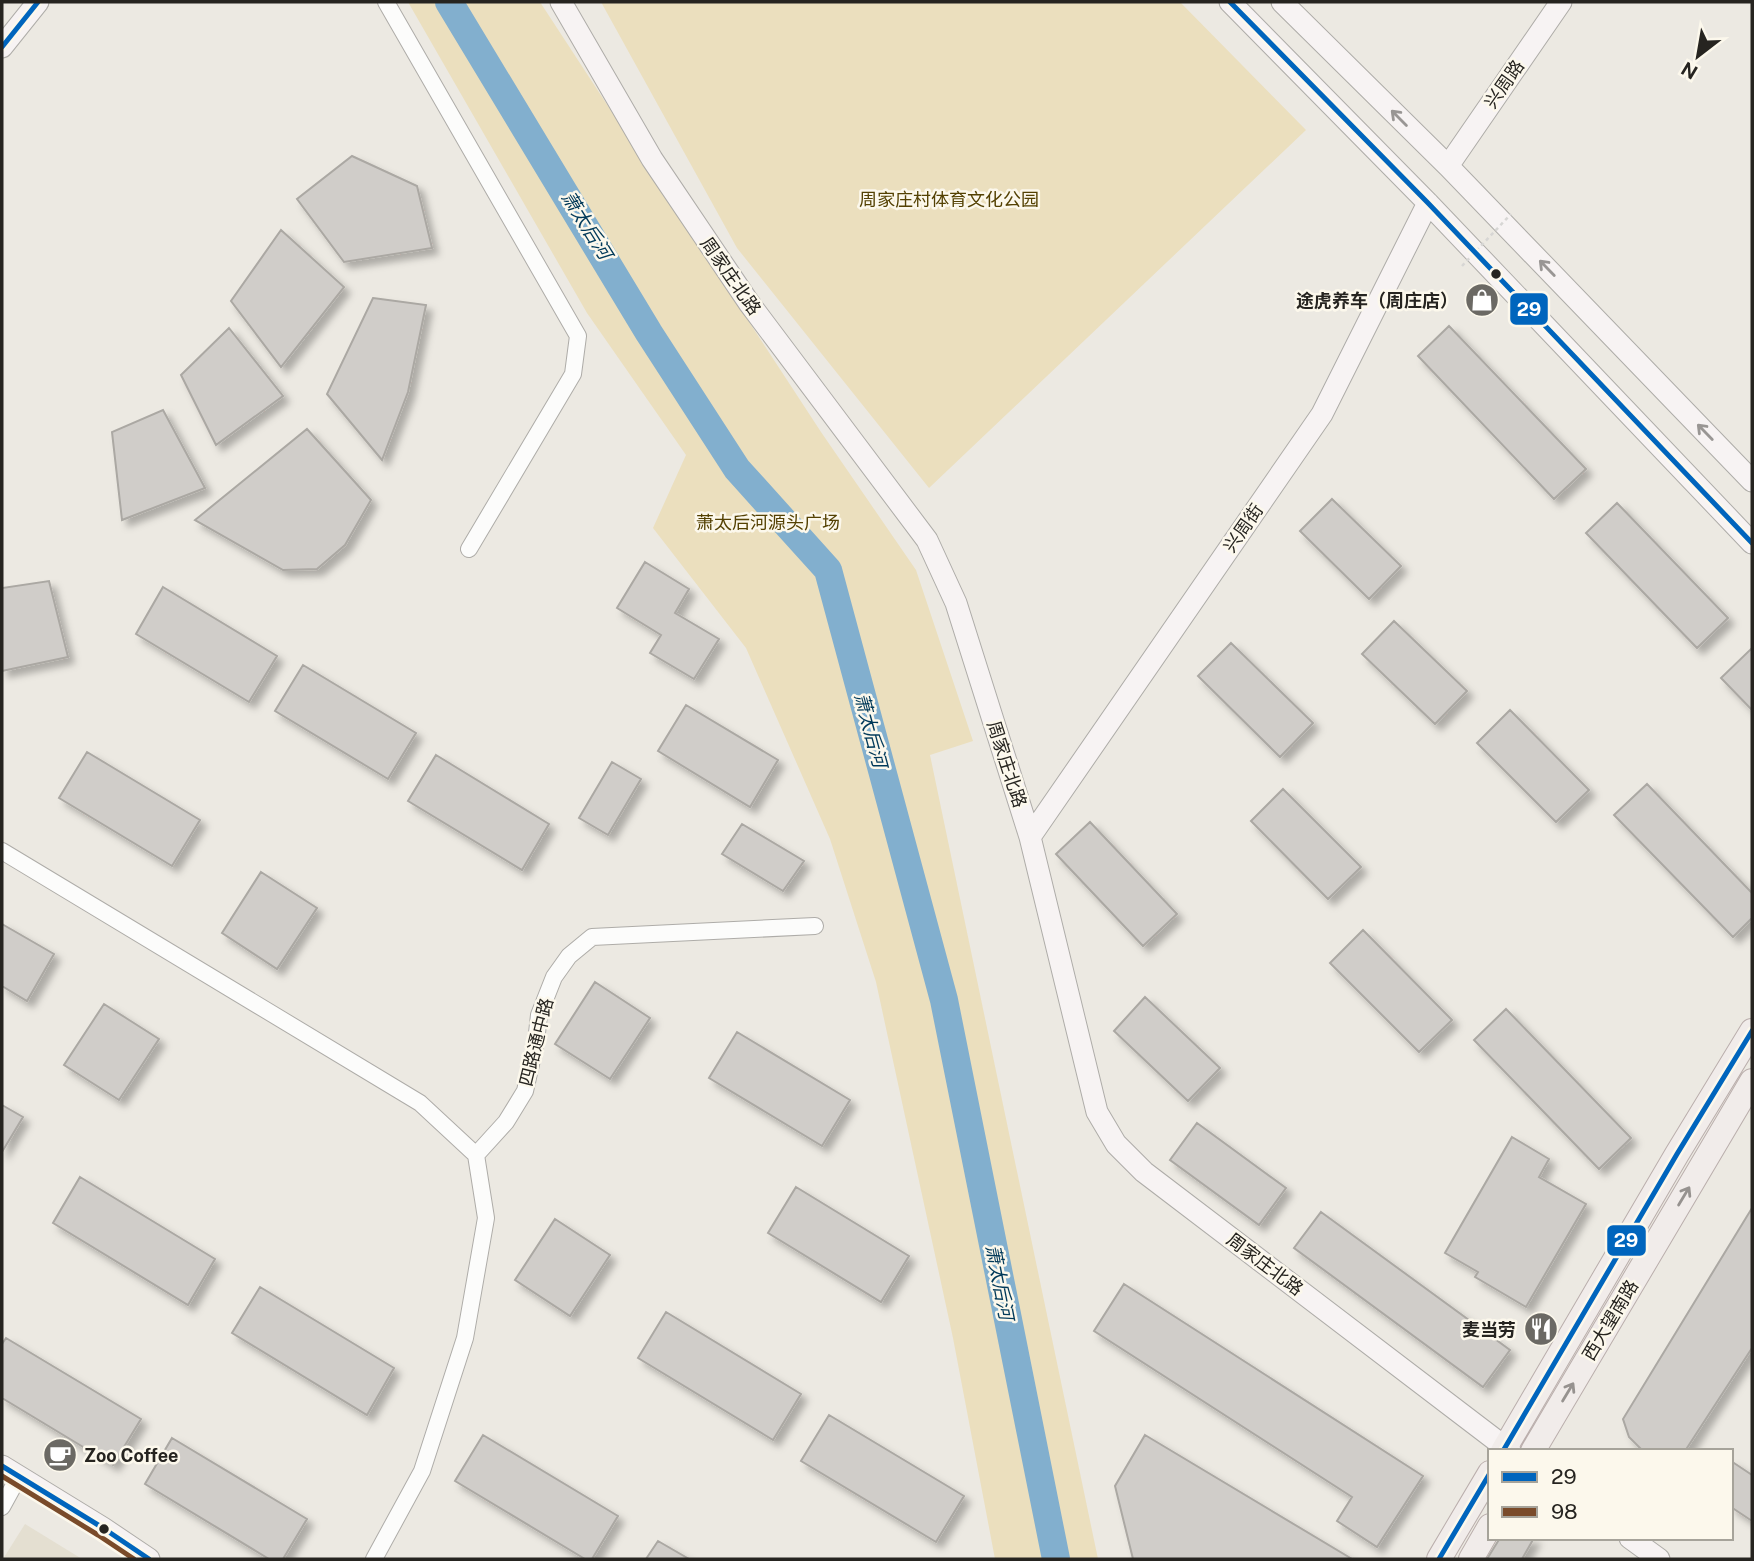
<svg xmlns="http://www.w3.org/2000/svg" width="1754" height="1561" viewBox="0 0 1754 1561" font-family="'Public Sans','Noto Sans SC',sans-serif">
	<defs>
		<filter id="shadow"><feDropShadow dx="6" dy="6" stdDeviation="3.5" flood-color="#0004"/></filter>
	</defs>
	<rect width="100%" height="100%" fill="#ece9e2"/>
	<!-- built -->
	<path fill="#e4dfd1" d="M25,1524L82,1559H3Z"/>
	<!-- green -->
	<path fill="#ebdfbe" d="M408,2H540L821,432L916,570L973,741L930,755L1098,1559H995L953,1338L876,982L830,839L746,648L653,528L686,455L587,313Z
		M601,2H1180L1306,130L929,488L737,248Z"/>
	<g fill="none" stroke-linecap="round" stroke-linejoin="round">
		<!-- river -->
		<path stroke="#82afce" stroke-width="28" d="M449,2L649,333L737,469L828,570L944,1000L1056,1559"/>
	</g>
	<!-- building -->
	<path fill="#d0cdc9" stroke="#aba8a3" stroke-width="2" filter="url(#shadow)" d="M352,156L417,186L432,248L344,262L297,199Z
		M281,230L344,287L281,367L231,301Z
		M373,298L426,305L408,392L382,460L327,394Z
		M1449,326L1586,469L1554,499L1418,356Z
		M229,328L283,396L216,445L181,375Z
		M163,410L205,488L122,520L112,432Z
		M307,429L371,500L345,545L317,569L283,570L195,520Z
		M1332,499L1401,566L1369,599L1300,531Z
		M1617,503L1728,618L1697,648L1586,533Z
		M645,562L689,589L675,613L719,639L694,679L650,653L661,635L617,608Z
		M49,581L68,657L2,671V588Z
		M163,587L277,656L249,702L136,634Z
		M1394,621L1467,691L1435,724L1362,654Z
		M1231,643L1313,723L1280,757L1198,676Z
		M1752,648V710L1721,678Z
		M303,665L416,733L388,779L275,711Z
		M686,705L778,760L750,807L658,751Z
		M1510,710L1589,790L1556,822L1477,743Z
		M87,752L200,820L172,866L59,798Z
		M436,755L549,824L522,870L408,801Z
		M612,762L641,779L608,835L579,818Z
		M1647,784L1752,893V918L1733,937L1614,815Z
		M1283,789L1361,867L1328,899L1251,821Z
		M1090,822L1177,914L1143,946L1056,854Z
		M742,824L804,861L783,891L722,854Z
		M261,872L317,908L277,969L222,933Z
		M2,924L54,954L27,1001L2,986Z
		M1363,930L1452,1020L1419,1052L1330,963Z
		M595,982L650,1018L610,1079L555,1044Z
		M1145,997L1220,1068L1188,1101L1114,1031Z
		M104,1004L159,1039L119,1100L64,1065Z
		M1506,1009L1631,1138L1599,1169L1474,1040Z
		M737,1032L850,1100L822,1146L709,1078Z
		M2,1105L23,1117L2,1152Z
		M1197,1123L1286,1188L1259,1225L1170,1160Z
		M1512,1137L1549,1159L1539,1177L1586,1204L1526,1307L1475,1277L1478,1272L1445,1253Z
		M80,1177L215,1259L188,1305L53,1223Z
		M796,1187L909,1256L881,1302L768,1233Z
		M1752,1208V1348L1685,1451H1643L1629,1437L1623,1419Z
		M1321,1212L1510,1350L1483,1387L1294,1248Z
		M555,1219L610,1255L570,1316L515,1280Z
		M1124,1284L1423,1476L1377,1547L1337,1521L1352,1497L1094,1331Z
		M260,1287L394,1368L367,1415L232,1333Z
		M666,1312L801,1394L773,1440L638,1358Z
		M6,1338L141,1419L113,1465L2,1398V1344Z
		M829,1415L964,1496L936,1542L801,1461Z
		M483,1435L618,1516L592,1559H585L455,1481Z
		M1145,1435L1352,1559H1133L1115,1486Z
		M172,1438L307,1519L283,1559H269L145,1484Z
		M1731,1461L1752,1475V1521L1731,1507Z
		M1500,1538H1534L1522,1559H1487Z
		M658,1541L689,1559H646Z"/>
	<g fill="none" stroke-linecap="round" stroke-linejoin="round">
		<!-- street casing -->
		<g stroke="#aeaca8" stroke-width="18">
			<path id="street" d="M386,2L578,336L573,374L469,549
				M2,851L420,1103L476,1155
				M2,1507L19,1476
				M374,1559L422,1471L465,1338L486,1218L476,1155L506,1122L525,1091L536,1042L539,1015L554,977L569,956L592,937L815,926"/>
		</g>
		<!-- secondary casing -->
		<g stroke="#aeaca8" stroke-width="23">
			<path id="secondary" d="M561,2L652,159L749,303L927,540L956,603L1030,837L1097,1112L1116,1144L1144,1172L1510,1451
				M1230,2L1428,203L1752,543
				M1282,2L1448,166L1752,481
				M2,47L38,2
				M1448,166L1561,2
				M1030,837L1322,414L1428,203
				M2,1466L103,1528L149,1559
				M1630,1538L1659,1559"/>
		</g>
		<!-- primary casing -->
		<g stroke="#baaeac" stroke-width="26">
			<path id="primary" d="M1503,1451L1677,1154L1752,1031
				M1533,1451L1752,1081
				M1439,1559L1490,1473
				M1471,1559L1490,1526"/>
		</g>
		<!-- street -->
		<use href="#street" stroke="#fcfcfb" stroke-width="16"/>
		<!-- secondary -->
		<use href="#secondary" stroke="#f7f3f3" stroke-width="21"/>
		<!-- primary -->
		<use href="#primary" stroke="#f1ecea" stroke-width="24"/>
		<!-- path-bridge -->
		<path stroke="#d7d6d4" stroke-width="2.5" stroke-dasharray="3.5 3.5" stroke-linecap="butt" d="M1462,266L1511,214"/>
		<!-- bus-1 casing -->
		<g stroke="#fcf8ec" stroke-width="10">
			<path id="bus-1" d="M1230,2L1428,203L1752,543
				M2,47L38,2
				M1503,1451L1677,1154L1752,1031
				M2,1466L103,1528L149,1559
				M1439,1559L1490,1473"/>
		</g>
		<!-- bus-2 casing -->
		<g stroke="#fcf8ec" stroke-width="10">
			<path id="bus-2" d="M2,1476L98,1535L134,1559"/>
		</g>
		<!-- bus-1 -->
		<use href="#bus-1" stroke="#0065bd" stroke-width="5"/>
		<!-- bus-2 -->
		<use href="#bus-2" stroke="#7a4b2a" stroke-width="5"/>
	</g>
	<!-- one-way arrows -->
	<defs><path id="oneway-shaft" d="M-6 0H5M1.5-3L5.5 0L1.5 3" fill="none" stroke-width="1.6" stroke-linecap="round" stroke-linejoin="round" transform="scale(1.75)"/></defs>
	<g stroke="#999694">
		<use href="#oneway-shaft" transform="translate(1399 118) rotate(-135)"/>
		<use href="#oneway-shaft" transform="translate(1547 268) rotate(-134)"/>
		<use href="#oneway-shaft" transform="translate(1705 432) rotate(-134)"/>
	</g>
	<g stroke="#96928f">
		<use href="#oneway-shaft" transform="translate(1684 1196) rotate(-59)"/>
		<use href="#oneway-shaft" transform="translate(1568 1392) rotate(-59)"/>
	</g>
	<!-- icons -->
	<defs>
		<g id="shop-disc" transform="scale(1.75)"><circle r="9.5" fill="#6b6964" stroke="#fcf8ec"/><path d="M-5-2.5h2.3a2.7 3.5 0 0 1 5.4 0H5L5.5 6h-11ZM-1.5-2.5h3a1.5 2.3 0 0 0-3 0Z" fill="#fff"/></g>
		<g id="restaurant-disc" transform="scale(1.75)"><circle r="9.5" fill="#6b6964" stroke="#fcf8ec"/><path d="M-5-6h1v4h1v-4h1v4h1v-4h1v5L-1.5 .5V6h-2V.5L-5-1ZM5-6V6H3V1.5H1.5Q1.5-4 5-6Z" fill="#fff"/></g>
		<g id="cafe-disc" transform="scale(1.75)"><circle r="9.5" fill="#6b6964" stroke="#fcf8ec"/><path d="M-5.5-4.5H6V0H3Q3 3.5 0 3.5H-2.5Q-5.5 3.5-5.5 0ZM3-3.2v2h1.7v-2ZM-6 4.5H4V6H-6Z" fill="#fff"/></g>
	</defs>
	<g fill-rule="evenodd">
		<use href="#shop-disc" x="1482" y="300"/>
		<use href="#restaurant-disc" x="1541" y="1329"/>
		<use href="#cafe-disc" x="60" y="1455"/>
	</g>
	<!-- markers -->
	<g fill="#262420" stroke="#fcf8ec" stroke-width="2.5">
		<circle cx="1496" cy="274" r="6"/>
		<circle cx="104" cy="1529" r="6"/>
	</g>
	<g text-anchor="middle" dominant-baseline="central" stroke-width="5" stroke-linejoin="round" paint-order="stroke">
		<!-- street labels -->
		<g font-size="18" fill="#262420" stroke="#fcf8ec">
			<text transform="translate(1504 84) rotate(-55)">兴周路</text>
			<text transform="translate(731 276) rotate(55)">周家庄北路</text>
			<text transform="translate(1243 528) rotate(-55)">兴周街</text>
			<text transform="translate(1007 764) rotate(72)">周家庄北路</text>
			<text transform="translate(536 1042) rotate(-76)">四路通中路</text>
			<text transform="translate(1265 1264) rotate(37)">周家庄北路</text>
			<text transform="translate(1610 1320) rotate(-59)">西大望南路</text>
		</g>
		<!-- park labels -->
		<g font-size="18" fill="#544103" stroke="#fcf8ec">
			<text x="949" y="199">周家庄村体育文化公园</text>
			<text x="768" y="522">萧太后河源头广场</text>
		</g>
		<!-- poi labels -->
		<g font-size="18" font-weight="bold" fill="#262420" stroke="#fcf8ec" text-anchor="end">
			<text x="1458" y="300">途虎养车（周庄店）</text>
			<text x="1516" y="1329">麦当劳</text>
			<text x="84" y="1455" text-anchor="start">Zoo Coffee</text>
		</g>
		<!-- water labels -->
		<g font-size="19" font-style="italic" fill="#013959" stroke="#fcf8ec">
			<text transform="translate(587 225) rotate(58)">萧太后河</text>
			<text transform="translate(871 730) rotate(75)">萧太后河</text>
			<text transform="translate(1000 1282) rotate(79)">萧太后河</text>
		</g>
	</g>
	<g stroke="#fcf8ec" stroke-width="2.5">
		<rect x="1509" y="292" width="40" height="34" rx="7" fill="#0065bd"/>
		<rect x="1606" y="1224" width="41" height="33" rx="7" fill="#0065bd"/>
	</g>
	<g font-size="19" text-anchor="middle" font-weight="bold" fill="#fff">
		<text x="1529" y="316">29</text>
		<text x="1626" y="1247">29</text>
	</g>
	<!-- border -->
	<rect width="1754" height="1561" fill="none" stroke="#262420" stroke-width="7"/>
	<!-- legend -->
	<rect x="1488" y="1449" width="245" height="91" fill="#fcf8ec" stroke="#a6a39a" stroke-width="2"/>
	<rect x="1502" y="1472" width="35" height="10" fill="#0065bd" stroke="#a6a39a" stroke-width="2"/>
	<text x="1551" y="1484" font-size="21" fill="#262420">29</text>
	<rect x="1502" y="1507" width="35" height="10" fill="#7a4b2a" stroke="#a6a39a" stroke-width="2"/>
	<text x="1551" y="1519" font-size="21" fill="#262420">98</text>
	<!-- north arrow -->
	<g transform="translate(1698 56) rotate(211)" stroke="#fcf8ec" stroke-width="5" paint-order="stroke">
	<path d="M0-5L12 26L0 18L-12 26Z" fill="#262420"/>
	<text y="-10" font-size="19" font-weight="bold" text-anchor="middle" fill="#262420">N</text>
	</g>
</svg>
